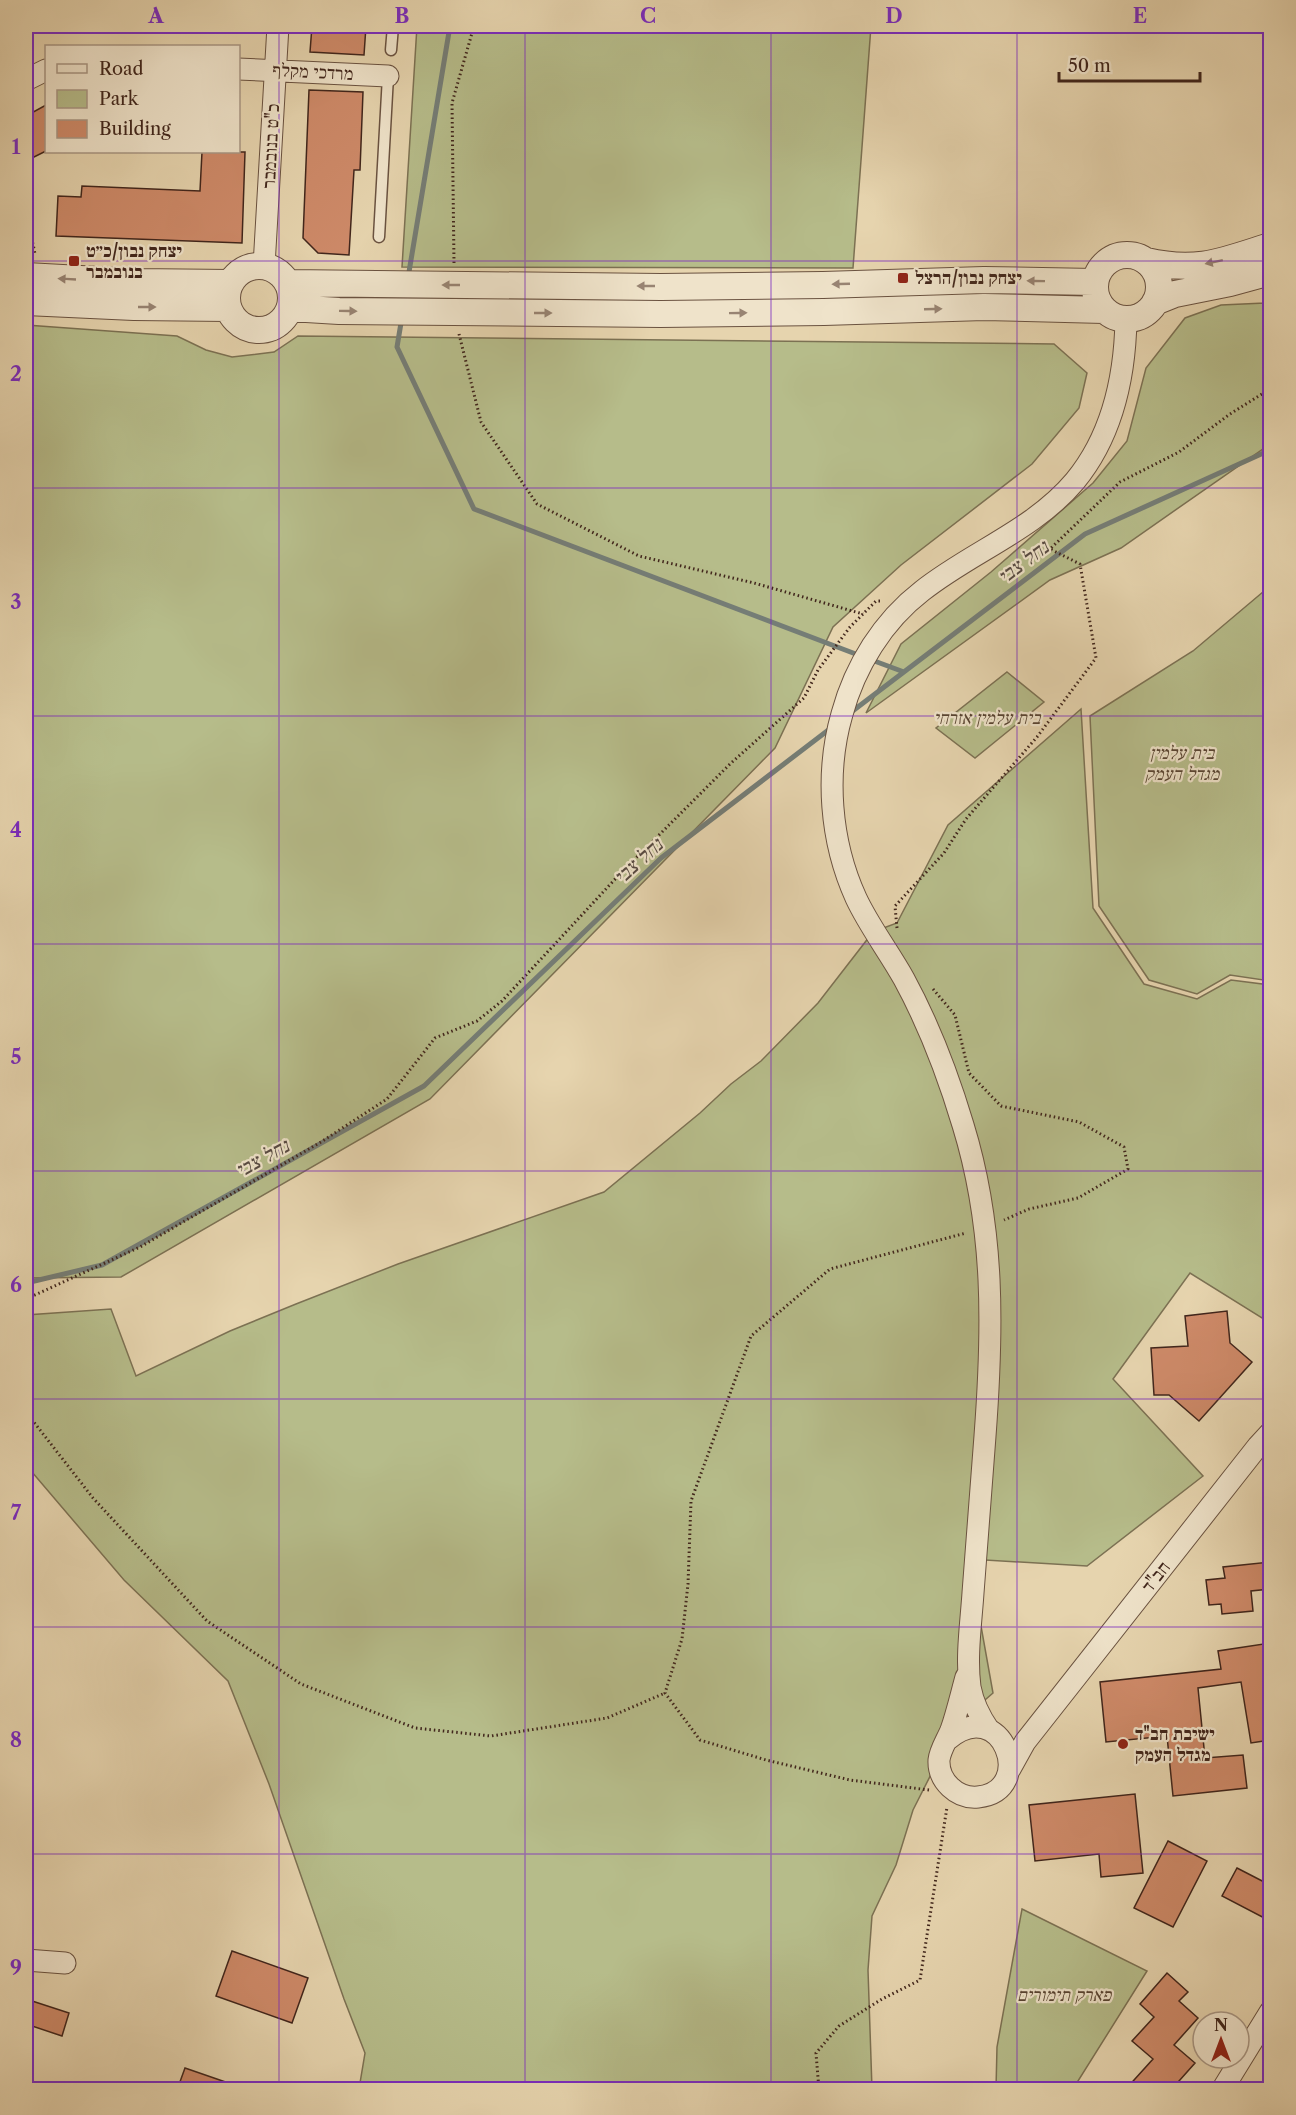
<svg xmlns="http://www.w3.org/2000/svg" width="1296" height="2115" viewBox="0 0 1296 2115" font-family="'Libre Caslon Text','Frank Ruhl Libre',serif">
	<rect width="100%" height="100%" fill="#e6d4ae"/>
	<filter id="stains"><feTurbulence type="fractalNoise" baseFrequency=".00333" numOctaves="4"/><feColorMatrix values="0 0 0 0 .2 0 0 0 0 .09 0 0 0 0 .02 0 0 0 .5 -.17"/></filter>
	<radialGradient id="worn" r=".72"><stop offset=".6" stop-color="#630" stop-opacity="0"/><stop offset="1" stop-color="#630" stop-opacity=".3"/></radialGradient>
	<!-- green -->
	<path fill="#b6bc8a" stroke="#7c7153" stroke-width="1.5" d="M417,26H871L853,268L402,267Z
		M1270,300V444L1121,548L1050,580L866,713L901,644L991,572L1093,483L1127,441L1146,368L1185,318L1221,305L1265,303Z
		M26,325L177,336L206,350L232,357L274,352L298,336L1054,344L1087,373L1079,408L1032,464L901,565L833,627L775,748L430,1099L121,1277L26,1278Z
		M1270,586V981L1230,975L1197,994L1149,980L1099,906L1090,716L1193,651Z
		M1007,672L1044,702L975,758L936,728Z
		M1081,709L1093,908L1144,984L1197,999L1231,980L1270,985V1323L1190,1273L1113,1379L1203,1476L1087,1566L969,1559L993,1693L956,1725L913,1810L896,1865L872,1916L868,1970L872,2089H359L365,2053L344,1999L269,1784L228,1681L124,1580L26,1465V1315L111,1309L136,1376L230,1331L296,1304L398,1264L604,1192L700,1113L731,1084L761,1061L818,1003L873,932L897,923L948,825Z
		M1022,1909L1147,1971L1073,2089H996L997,2047Z"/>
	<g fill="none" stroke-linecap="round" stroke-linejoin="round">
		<!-- stream -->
		<path stroke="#757d76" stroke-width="5" d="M408,278L450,26
			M402,317L397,347L474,509L861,656
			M869,659L904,672
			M850,713L1085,534L1270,450
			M26,1283L102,1265L424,1086L661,858L831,728"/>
	</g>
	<!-- building -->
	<path fill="#ce8a69" stroke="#41261c" stroke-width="1.5" d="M312,26H366L364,55L310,52Z
		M309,90L363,92L360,170H354L349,255L318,253L303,238Z
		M46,105V151L26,161V116Z
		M202,152H245L242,243L56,236L58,196L81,197L82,186L200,191Z
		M1227,1311L1230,1343L1252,1362L1199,1421L1169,1395H1154L1151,1348L1188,1346L1185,1316Z
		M1270,1562V1589L1251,1591L1253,1611L1222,1614L1221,1604L1209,1605L1206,1580L1225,1578L1223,1567Z
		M1270,1643V1740L1251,1743L1241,1682L1198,1688L1205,1758L1243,1755L1247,1788L1173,1796L1167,1736L1106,1742L1100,1682L1221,1669L1218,1651Z
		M1135,1794L1143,1873L1101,1877L1099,1854L1035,1861L1029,1805Z
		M1168,1841L1207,1861L1173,1927L1134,1908Z
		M1237,1868L1270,1885V1921L1222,1896Z
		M232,1951L308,1978L292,2023L216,1996Z
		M1167,1973L1188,1992L1179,2001L1198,2018L1174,2045L1195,2063L1171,2090H1125L1153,2059L1132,2041L1154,2017L1140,2004Z
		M26,1999L69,2013L62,2036L26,2024Z
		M185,2068L240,2087L239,2090H177Z"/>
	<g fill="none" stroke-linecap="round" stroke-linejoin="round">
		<!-- service casing -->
		<g stroke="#6a5240" stroke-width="13">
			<path id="service" d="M391,50L393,26
				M379,237L388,76"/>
		</g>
		<!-- minor casing -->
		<g stroke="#6a5240" stroke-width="23">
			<path id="minor" d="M238,69L388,76
				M26,80L46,70
				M264,266L278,26
				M989,1730C980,1717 973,1703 970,1687C966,1657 971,1623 973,1593C977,1541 981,1488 985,1436C993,1329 995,1229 963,1125C948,1075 929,1025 904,979C889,952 869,926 856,898C830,841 825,773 842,714C855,666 883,621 922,591C971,552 1034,530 1075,481C1112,436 1125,376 1126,319
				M947,1740C1002,1692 1038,1791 978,1797C957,1799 938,1781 939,1760C940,1750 947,1740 951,1730C957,1713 961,1695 966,1677
				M1010,1769L1025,1742L1258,1446L1270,1433
				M26,1960L65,1963
				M1222,2090L1270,2012"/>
		</g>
		<!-- tertiary casing -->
		<g stroke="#6a5240" stroke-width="28">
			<path id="tertiary" d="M1095 287a32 32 0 1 1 64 0a32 32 0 1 1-64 0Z
				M1146,261C1197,273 1223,261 1270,246
				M227 298a32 32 0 1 1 64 0a32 32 0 1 1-64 0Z
				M26,276L135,282L230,283
				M288,283L661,287L823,285L984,280L1094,282
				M26,302L134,307L228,308
				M1155,302L1175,294L1230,283L1270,272
				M290,308L339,311L661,314L824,312L984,307L1104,310"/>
		</g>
		<!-- path -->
		<path stroke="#41261c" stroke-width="3" stroke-dasharray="1.5 3" stroke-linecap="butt" d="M26,221L33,244L35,254
			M454,263L452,103L474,26
			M459,334L481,422L537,504L639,556L754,583L863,614
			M897,928L895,906L944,853L966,819L1037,737L1096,658L1080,564L1050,549L1120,482L1179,452L1230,414L1270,389
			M933,989L955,1015L969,1073L1001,1106L1079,1122L1124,1147L1128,1169L1078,1198L1029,1209L1004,1220
			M26,1299L140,1247L321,1142L387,1099L435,1038L477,1021L502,1001L618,876L731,763L804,698L818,670L850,627L876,601H881
			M26,1412L93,1498L207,1621L301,1684L415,1728L491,1736L607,1718L665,1693
			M929,1790L850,1780L766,1760L700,1740L665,1693L682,1639L688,1584L691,1501L751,1336L830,1269L966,1233
			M819,2090L816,2053L839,2026L882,1999L920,1980L947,1807"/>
		<!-- service -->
		<use href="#service" stroke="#efe3ca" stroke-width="10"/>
		<!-- minor -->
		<use href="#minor" stroke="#efe3ca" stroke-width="21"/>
		<!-- tertiary -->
		<use href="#tertiary" stroke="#efe3ca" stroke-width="26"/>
	</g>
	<!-- one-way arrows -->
	<defs><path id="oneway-solid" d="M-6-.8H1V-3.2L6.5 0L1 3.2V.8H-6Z" transform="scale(1.5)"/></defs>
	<g fill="#988473">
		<use href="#oneway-solid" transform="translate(1214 262) rotate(168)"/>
		<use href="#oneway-solid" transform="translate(67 279) rotate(-177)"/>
		<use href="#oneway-solid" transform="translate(1036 281) rotate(-179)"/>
		<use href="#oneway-solid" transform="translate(841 284) rotate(178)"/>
		<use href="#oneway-solid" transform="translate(451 285) rotate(-180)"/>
		<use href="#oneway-solid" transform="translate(646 286) rotate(-180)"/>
		<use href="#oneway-solid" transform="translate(147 307)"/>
		<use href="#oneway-solid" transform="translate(933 309) rotate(-2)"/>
		<use href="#oneway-solid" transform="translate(348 311) rotate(1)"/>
		<use href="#oneway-solid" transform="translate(543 313)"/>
		<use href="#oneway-solid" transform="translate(738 313) rotate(-1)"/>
	</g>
	<!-- grid -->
	<path fill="none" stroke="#7b2cbf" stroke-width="1.5" stroke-opacity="0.55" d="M279,26V2090M525,26V2090M771,26V2090M1017,26V2090M26,261H1270M26,488H1270M26,716H1270M26,944H1270M26,1171H1270M26,1399H1270M26,1627H1270M26,1854H1270"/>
	<!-- markers -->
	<g fill="#8f2418" stroke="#efe3ca" stroke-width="2">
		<rect x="68" y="255" width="12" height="12" rx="3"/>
		<rect x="897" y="272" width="12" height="12" rx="3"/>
		<circle cx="1123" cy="1744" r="6"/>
	</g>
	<g text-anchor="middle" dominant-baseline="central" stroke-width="4.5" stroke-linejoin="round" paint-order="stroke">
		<!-- street labels -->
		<g font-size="18" fill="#41261c" stroke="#efe3ca">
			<text transform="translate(313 72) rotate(3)">מרדכי מקלף</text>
			<text transform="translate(271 146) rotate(-87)">כ"ט בנובמבר</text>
			<text transform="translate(1156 1577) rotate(-52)">חב"ד</text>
		</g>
		<!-- poi labels -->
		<g font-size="18" font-weight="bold" fill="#41261c" stroke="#efe3ca" text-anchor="start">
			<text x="86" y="251">יצחק נבון/כ״ט<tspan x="86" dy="21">בנובמבר</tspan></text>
			<text x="915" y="278">יצחק נבון/הרצל</text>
			<text x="1135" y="1734">ישיבת חב"ד<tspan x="1135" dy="21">מגדל העמק</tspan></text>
		</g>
		<!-- park labels -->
		<g font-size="18" font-style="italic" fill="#584432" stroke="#efe3ca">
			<text x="987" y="718">בית עלמין אזרחי</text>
			<text x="1182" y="753">בית עלמין<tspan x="1182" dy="21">מגדל העמק</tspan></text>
			<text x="1064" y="1995">פארק תימורים</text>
		</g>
		<!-- water labels -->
		<g font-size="20" font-style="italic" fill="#574a42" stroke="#efe3ca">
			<text transform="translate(1023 562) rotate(-37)">נחל צבי</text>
			<text transform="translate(638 861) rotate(-42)">נחל צבי</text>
			<text transform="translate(262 1158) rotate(-29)">נחל צבי</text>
		</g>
	</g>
	<!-- margin -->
	<rect width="1296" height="2115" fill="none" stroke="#e6d4ae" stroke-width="66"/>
	<!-- legend -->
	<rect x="45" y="45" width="195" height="108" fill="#efe3ca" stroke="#a99784" stroke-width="1.5"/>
	<rect x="57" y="64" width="30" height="9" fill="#efe3ca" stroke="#a99784" stroke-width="1.5"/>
	<text x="99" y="75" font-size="18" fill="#41261c">Road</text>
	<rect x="57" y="90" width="30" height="18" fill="#b6bc8a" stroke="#a99784" stroke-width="1.5"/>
	<text x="99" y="105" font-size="18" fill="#41261c">Park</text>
	<rect x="57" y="120" width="30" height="18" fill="#ce8a69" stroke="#a99784" stroke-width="1.5"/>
	<text x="99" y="135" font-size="18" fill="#41261c">Building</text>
	<!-- north arrow -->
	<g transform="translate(1221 2040)"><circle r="28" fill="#efe3ca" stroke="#a99784" stroke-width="1.5"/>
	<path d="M0-4.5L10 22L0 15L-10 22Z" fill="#8f2418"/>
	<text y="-9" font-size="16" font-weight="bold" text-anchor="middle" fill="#41261c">N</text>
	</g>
	<!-- scale -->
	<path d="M1059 72v9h141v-9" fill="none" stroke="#41261c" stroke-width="3"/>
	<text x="1068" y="72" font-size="18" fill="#41261c" stroke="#efe3ca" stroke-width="4.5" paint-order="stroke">50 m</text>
	<rect x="33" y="33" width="1230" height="2049" fill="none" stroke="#7b2cbf" stroke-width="2"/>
	<g font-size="20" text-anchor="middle" font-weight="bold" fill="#7b2cbf">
		<text x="156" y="23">A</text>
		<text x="402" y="23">B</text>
		<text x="648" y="23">C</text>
		<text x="894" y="23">D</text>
		<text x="1140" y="23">E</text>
		<text x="16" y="154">1</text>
		<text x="16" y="381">2</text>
		<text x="16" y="609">3</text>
		<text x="16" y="837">4</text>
		<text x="16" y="1064">5</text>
		<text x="16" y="1292">6</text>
		<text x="16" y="1520">7</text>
		<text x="16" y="1747">8</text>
		<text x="16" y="1975">9</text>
	</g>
	<rect width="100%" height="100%" filter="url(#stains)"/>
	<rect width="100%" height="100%" fill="url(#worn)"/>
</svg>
